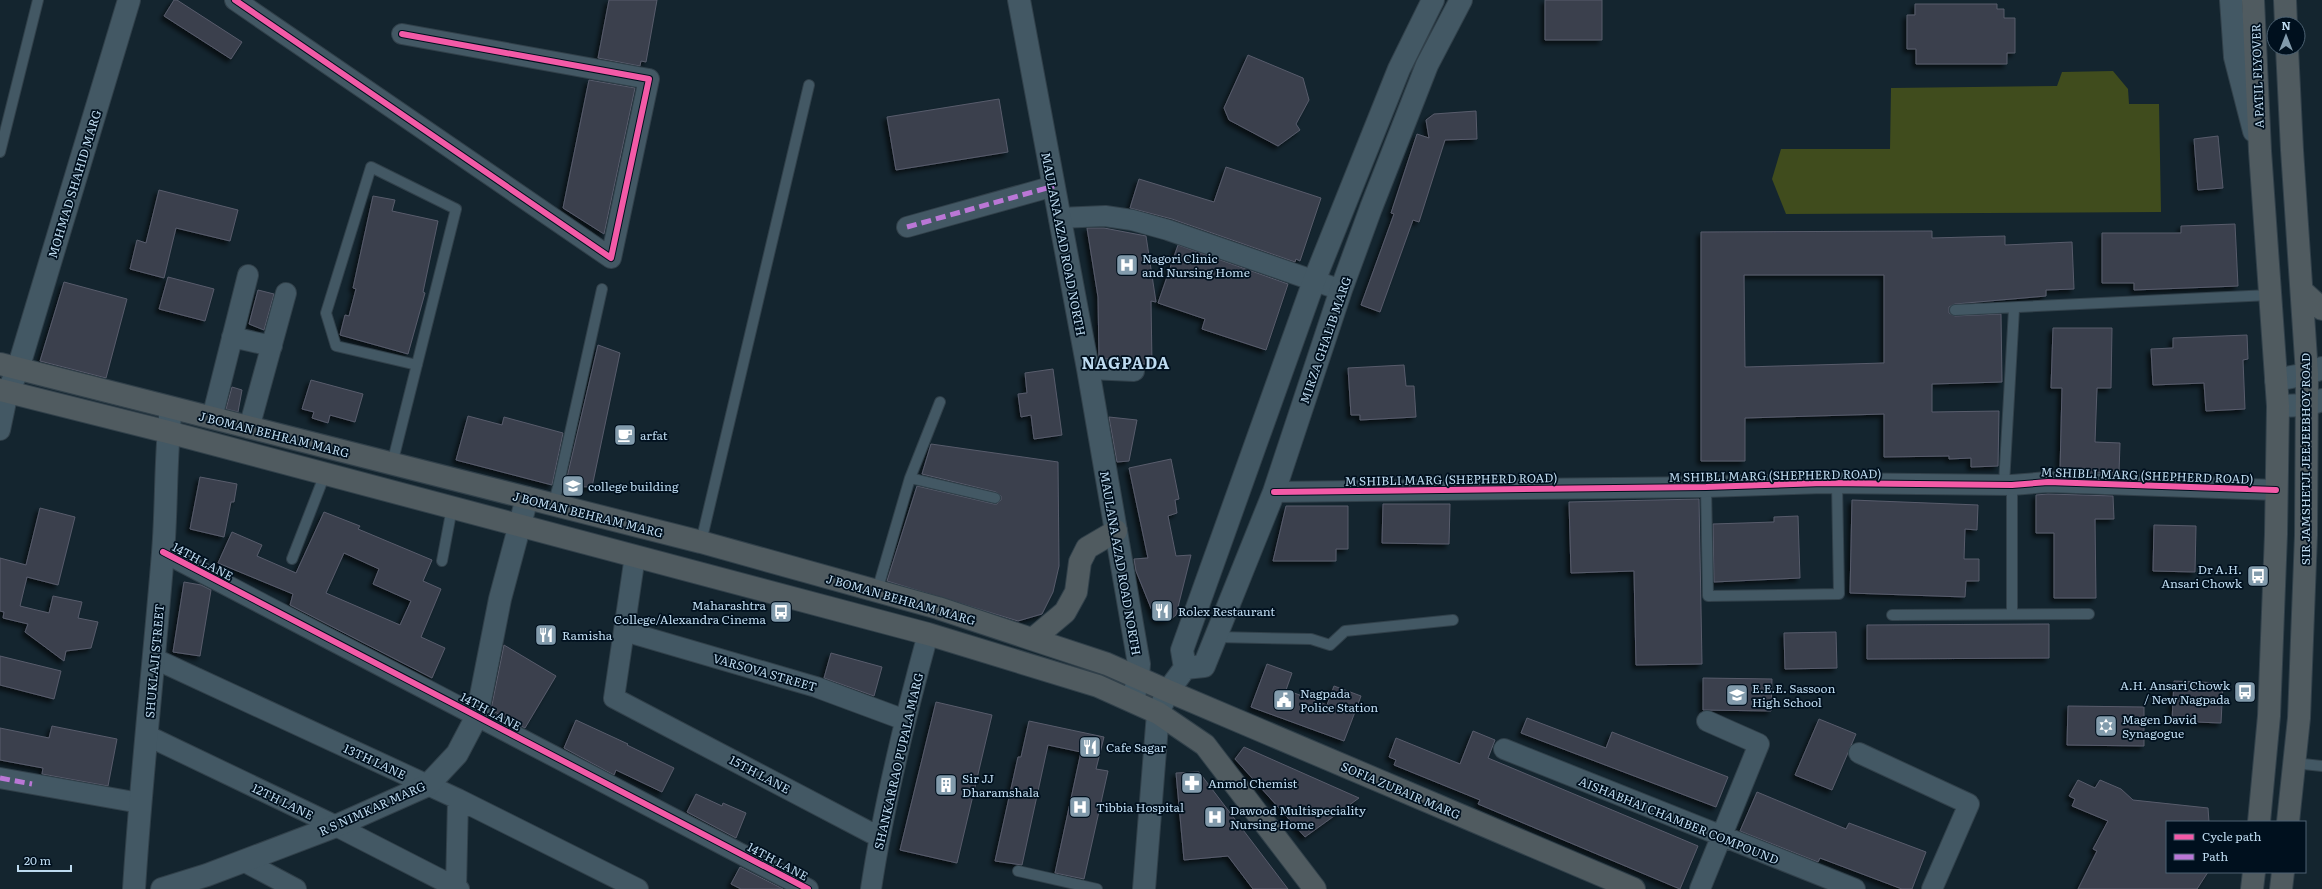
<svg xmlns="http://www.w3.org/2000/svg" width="2322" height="889" viewBox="0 0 2322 889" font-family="Literata,serif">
	<defs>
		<filter id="shadow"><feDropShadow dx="-3.5" dy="3.5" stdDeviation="2" flood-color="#0009"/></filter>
	</defs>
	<rect width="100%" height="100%" fill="#14252f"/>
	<!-- green -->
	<path fill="#404c1d" d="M2113,71L2128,89L2129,104H2159L2161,212L1786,214L1772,179L1781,149H1890L1891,88L2057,86L2062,72Z"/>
	<!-- building -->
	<path fill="#3a3f4e" stroke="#585c6b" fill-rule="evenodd" filter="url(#shadow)" d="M174,0H177L242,42L231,59L164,16Z
		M609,0H657L646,62L641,61L640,66L598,58Z
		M1545,0H1602V40H1545Z
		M1915,4H1997V9H2004V18H2015V53H2007V64H1916V49H1907V15H1915Z
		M1248,55L1303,78L1309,100L1296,124L1300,130L1278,146L1229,120L1224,108Z
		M589,80L635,88L604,234L563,208Z
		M999,99L1008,152L896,170L887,117Z
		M1476,111L1477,139L1445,140L1419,222L1413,220L1380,312L1361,305L1394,214L1391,213L1417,134L1429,138L1426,120L1434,114Z
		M2218,136L2223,188L2198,190L2194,139Z
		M1226,167L1321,198L1300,261L1296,259L1295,262L1172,219L1130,208L1139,179L1214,202Z
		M159,190L238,210L230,241L176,228L164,278L130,269L137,240L146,243Z
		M373,196L395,200L392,211L438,221L423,292L425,293L408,354L340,335L345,315L349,316L356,289L353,288Z
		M2235,224L2238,286L2134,290V283H2102V233H2181V226Z
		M1087,228H1104L1146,236L1156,302L1151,301L1152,364H1142L1134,360L1099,358L1098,297Z
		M1932,231V238L2005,236V245L2072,242L2074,289L2046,290V296L1955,304L1949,307V313L1955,316L2001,314L2002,382L1932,384V412L1999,411L1998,466L1971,467V458L1949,459V456L1884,457V414L1745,418V461H1701V232ZM1744,275H1884V363L1745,367Z
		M1178,245L1288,284L1266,350L1202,329L1205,319L1158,303Z
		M168,277L214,289L205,321L159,309Z
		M64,282L127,299L106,378L40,361Z
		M258,290L274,294L264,330L249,324Z
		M2053,328H2112L2111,388H2097L2095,442L2120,443L2119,473L2060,471L2062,388H2051Z
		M2247,335L2248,359L2243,360L2245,409L2206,411L2204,383L2153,385L2151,349L2173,348V338Z
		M598,345L620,353L592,487L565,486Z
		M1404,365L1406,386H1414L1416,417L1360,420V415H1351L1348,368Z
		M1053,369L1062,435L1034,439L1031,415L1021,417L1018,394L1027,393L1025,373Z
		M311,380L363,394L355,422L330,415L328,423L312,418L314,412L302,409Z
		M232,387L242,390L238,412L226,409Z
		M468,416L502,425L504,417L563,433L552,485L456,460Z
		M1109,417L1137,420L1129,461L1117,462Z
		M931,444L1058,462L1059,566L1053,592L1042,614L1018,621L887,581L917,486L994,504H997L1001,500V496L996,492L922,474Z
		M1171,459L1179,499L1175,500L1177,513L1168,516L1176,556L1191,555L1176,615L1171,619L1160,621L1155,618L1136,571L1134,559L1148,558L1129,468Z
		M200,477L237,484L234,502H231L224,537L190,529Z
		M2048,494L2113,496L2114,519H2095L2096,598H2054V533H2036V495Z
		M1699,499L1702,664L1636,665L1634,571L1571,573L1569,502Z
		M1852,500L1978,505L1977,530L1965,529L1964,559H1979V581H1966L1965,597L1850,593Z
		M1383,504H1450L1449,544L1382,543Z
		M1286,506H1348V549H1336V561H1273Z
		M40,508L75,517L58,585L27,577L20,606L49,613L53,596L82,602L78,618L98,622L91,648L66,651L64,661L25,632L28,624L3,618L4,612L0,611V558L26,565Z
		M324,512L360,526L358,529L432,560L423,581L441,589L421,637L445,648L432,678L290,605L293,594L218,563L232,532L262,545L257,556L296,573ZM344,553L379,569L373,584L411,601L400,625L326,593Z
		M1798,516L1800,578L1714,582L1713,524L1774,522V517Z
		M2154,525L2196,526L2195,572L2153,571Z
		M184,582L201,585L211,590L200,656L173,652Z
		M2049,624V658L1867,659V625Z
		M1836,632L1837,668L1785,669L1784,633Z
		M504,645L556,676L525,728L491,710Z
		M831,653L882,667L874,696L824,678Z
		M0,656L61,671L54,699L0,685Z
		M1267,664L1292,673L1286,690L1327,705L1334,686L1361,696L1344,741L1251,707Z
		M1703,678L1772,679L1771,711L1703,710Z
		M2174,681L2223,683L2221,723L2172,721Z
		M936,702L992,715L957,863L900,850Z
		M2068,706L2144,707V746L2067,745Z
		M1527,718L1606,748L1612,732L1728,777L1716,807L1521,733Z
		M1819,719L1856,734L1832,790L1795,775Z
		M576,720L628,744L627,745L674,768L662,792L616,770L614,775L564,748Z
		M1029,721L1104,737L1096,769L1108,771L1084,879L1055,873L1081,752L1048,745L1022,865L995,861L1018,757H1021Z
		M52,726L117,739L108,786L42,774L43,768L0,760V728L49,738Z
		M1473,731L1495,740L1488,758L1698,846L1680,889L1478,804L1480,800L1394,765L1396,760L1389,757L1396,738L1460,764Z
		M1244,747L1359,798L1305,837L1235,759Z
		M1199,772L1288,889H1253L1228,856L1184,860L1176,773Z
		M2078,780L2095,788L2100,780L2121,789L2133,800L2208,808L2209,822H2167V872H2208L2197,889H2078L2097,851L2093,849L2108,821L2072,806L2075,799L2069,796Z
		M1757,792L1846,829L1849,823L1926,852L1912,889H1902L1820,858L1818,862L1740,831Z
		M696,794L722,806L723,803L746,813L736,838L687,812Z
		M740,867L783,889H741L731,884Z"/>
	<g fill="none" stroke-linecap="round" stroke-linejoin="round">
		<!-- lane casing -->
		<g stroke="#31404a" stroke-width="12">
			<path id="lane" d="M0,152L38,0
				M1955,310L2270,295
				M392,464L456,209L371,167L326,313L336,346L417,365
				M910,478L995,498
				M2004,484L2014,309
				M1706,487L1708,596L1839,594L1837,483
				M553,505L558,487L602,289
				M701,542L809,85
				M292,559L325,474
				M442,561L452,508
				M877,591L910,478L940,402
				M2012,614V485
				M1892,615L2089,614
				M1216,637L1311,639L1330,645L1345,631L1453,620
				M2294,763L2322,766
				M1018,871L1097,889"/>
		</g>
		<!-- street casing -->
		<g stroke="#31404a" stroke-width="22">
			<path id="street" d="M235,0L611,258L649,79L402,34
				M1059,218L1105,216L1132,220L1168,230L1341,290
				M907,227L1054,186
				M232,337L272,346
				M1088,369L1134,371
				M212,418L248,275
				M249,428L286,293
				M0,430L8,392
				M1274,492L1706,487L1824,483L2012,485L2048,482L2276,490
				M163,552L808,889
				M635,556L614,698L879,837
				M624,631L816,687L905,720
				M153,658L458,799L638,889
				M148,736L336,826L459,889
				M1504,749L1855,889
				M1859,753L1969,804L1932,889
				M0,778L140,803
				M243,861L296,889
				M456,889L458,799
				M871,889C884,803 905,718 928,634
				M1700,889L1759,744L1707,721"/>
		</g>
		<!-- secondary casing -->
		<g stroke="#31404a" stroke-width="24">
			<path id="secondary" d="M1019,0L1088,369L1139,664L1138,678L1133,701
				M2231,0L2235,57L2254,131
				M2276,380L2307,374L2322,368
				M8,392L18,369L129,0
				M2278,406L2307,405L2322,400
				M1185,668L1204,666L1274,492L1341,290L1371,208L1427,65L1461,0
				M134,889C141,777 154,665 163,553C167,505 165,456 171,408
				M162,889L207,875L336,826L428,785L457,754L477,716L500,599L527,498
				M1144,889L1158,713L1168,691L1185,668L1182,650L1314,281L1399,69L1433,0"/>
		</g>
		<!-- primary casing -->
		<g stroke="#31404a" stroke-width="24">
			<path id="primary" d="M2253,0L2260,151L2278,406L2276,534L2269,716L2259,822
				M2285,0L2286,24
				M2287,48L2292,150L2307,374L2306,535L2299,718L2288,822
				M2302,291L2322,309
				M0,364L701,542L938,608L1107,664L1168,691L1634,889
				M0,390L168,432L928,634L1098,686L1158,713L1205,745L1315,889
				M1033,639L1065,612L1076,592L1080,562L1087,548L1116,531
				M2252,889L2254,872
				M2281,889L2283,872"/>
		</g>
		<!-- lane -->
		<use href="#lane" stroke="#435864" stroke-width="10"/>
		<!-- street -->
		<use href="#street" stroke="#435864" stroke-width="20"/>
		<!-- secondary -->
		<use href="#secondary" stroke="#435864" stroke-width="22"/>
		<!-- primary -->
		<use href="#primary" stroke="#505b60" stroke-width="22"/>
		<!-- quiet -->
		<path stroke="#ba77d6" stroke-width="5" stroke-dasharray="10 5" stroke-linecap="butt" d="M907,227L1054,186
			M0,778L32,784"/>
		<!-- cycleway casing -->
		<g stroke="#00101e" stroke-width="8">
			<path id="cycleway" d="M235,0L611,258L649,79L402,34
				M1274,492L1706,487L1824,483L2012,485L2048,482L2276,490
				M163,552L808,889"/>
		</g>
		<!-- cycleway -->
		<use href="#cycleway" stroke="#f35aa7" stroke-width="6"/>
	</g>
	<!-- icons -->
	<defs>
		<g id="hospital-square" transform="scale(1.15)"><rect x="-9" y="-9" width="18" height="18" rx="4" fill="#829bac" stroke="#00101e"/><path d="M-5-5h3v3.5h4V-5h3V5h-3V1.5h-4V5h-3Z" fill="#fff"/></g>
		<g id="cafe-square" transform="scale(1.15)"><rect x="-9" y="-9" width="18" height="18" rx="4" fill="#829bac" stroke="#00101e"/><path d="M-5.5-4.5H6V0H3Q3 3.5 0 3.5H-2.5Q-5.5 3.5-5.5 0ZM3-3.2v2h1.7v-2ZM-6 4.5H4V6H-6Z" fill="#fff"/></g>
		<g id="university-square" transform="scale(1.15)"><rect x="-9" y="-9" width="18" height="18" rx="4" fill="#829bac" stroke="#00101e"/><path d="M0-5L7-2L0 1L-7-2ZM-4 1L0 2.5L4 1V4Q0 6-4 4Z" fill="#fff"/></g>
		<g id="bus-square" transform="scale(1.15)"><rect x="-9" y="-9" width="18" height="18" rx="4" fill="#829bac" stroke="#00101e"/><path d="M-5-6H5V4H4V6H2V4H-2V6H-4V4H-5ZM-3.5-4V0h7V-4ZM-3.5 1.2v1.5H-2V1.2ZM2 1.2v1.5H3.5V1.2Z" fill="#fff"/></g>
		<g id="restaurant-square" transform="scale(1.15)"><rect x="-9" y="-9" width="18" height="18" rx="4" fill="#829bac" stroke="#00101e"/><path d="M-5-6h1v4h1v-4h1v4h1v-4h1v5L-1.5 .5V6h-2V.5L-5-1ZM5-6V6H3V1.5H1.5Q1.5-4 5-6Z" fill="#fff"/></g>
		<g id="school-square" transform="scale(1.15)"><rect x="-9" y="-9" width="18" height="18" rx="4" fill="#829bac" stroke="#00101e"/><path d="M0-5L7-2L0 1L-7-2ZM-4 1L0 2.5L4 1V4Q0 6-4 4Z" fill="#fff"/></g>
		<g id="civic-square" transform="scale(1.15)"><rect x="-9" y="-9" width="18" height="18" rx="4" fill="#829bac" stroke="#00101e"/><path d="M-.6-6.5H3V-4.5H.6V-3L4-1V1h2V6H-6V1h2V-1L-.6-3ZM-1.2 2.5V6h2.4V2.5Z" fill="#fff"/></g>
		<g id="synagogue-square" transform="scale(1.15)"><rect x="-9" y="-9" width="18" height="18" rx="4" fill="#829bac" stroke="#00101e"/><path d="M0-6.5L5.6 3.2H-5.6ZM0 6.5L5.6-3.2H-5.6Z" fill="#fff"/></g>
		<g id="pharmacy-square" transform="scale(1.15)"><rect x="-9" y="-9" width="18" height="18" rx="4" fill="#829bac" stroke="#00101e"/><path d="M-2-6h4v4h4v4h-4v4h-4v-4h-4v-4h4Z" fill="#fff"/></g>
		<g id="building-square" transform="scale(1.15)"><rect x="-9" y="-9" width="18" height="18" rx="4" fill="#829bac" stroke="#00101e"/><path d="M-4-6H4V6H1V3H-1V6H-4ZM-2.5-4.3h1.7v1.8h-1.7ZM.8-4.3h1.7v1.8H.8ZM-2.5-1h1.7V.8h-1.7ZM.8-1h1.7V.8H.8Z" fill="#fff"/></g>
	</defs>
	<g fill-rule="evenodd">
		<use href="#hospital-square" x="1127" y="265"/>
		<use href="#cafe-square" x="625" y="435"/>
		<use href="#university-square" x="573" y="486"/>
		<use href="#bus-square" x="2258" y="576"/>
		<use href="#restaurant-square" x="1162" y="611"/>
		<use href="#bus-square" x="781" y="612"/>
		<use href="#restaurant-square" x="546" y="635"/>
		<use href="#bus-square" x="2245" y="692"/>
		<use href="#school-square" x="1737" y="695"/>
		<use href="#civic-square" x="1284" y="700"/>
		<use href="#synagogue-square" x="2106" y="726"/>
		<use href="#restaurant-square" x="1090" y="747"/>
		<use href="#pharmacy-square" x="1192" y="783"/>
		<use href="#building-square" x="946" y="785"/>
		<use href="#hospital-square" x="1080" y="807"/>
		<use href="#hospital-square" x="1215" y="817"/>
	</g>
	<g text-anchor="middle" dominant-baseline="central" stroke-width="3.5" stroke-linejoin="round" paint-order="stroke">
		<!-- street labels -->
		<g font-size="12" fill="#bedbf0" stroke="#00101e">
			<text transform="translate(2257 76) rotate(-92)">A PATIL FLYOVER</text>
			<text transform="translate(74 184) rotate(-73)">MOHMAD SHAHID MARG</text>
			<text transform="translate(1064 244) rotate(79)">MAULANA AZAD ROAD NORTH</text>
			<text transform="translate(1325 340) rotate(-71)">MIRZA GHALIB MARG</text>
			<text transform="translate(274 434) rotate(14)">J BOMAN BEHRAM MARG</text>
			<text transform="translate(2305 459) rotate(-90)">SIR JAMSHETJI JEEJEEBHOY ROAD</text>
			<text transform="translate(1775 475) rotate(-1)">M SHIBLI MARG (SHEPHERD ROAD)</text>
			<text transform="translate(2147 475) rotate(2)">M SHIBLI MARG (SHEPHERD ROAD)</text>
			<text transform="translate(1451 479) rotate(-1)">M SHIBLI MARG (SHEPHERD ROAD)</text>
			<text transform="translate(588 514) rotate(14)">J BOMAN BEHRAM MARG</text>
			<text transform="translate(203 561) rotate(28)">14TH LANE</text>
			<text transform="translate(1121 563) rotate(80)">MAULANA AZAD ROAD NORTH</text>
			<text transform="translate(901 599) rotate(16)">J BOMAN BEHRAM MARG</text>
			<text transform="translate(154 661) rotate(-85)">SHUKLAJI STREET</text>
			<text transform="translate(765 672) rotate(16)">VARSOVA STREET</text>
			<text transform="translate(491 711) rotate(28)">14TH LANE</text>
			<text transform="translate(375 761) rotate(25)">13TH LANE</text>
			<text transform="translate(898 761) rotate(-77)">SHANKARRAO PUPALA MARG</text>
			<text transform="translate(760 774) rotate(28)">15TH LANE</text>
			<text transform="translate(1401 790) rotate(23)">SOFIA ZUBAIR MARG</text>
			<text transform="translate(283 801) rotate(26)">12TH LANE</text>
			<text transform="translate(372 808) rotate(-24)">R S NIMKAR MARG</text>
			<text transform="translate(1679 820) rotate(22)">AISHABHAI CHAMBER COMPOUND</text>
			<text transform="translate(778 861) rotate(28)">14TH LANE</text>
		</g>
		<!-- poi labels -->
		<g font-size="12" fill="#bedbf0" stroke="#00101e" text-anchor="start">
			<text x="1142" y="258">Nagori Clinic<tspan x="1142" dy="14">and Nursing Home</tspan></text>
			<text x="640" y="435">arfat</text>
			<text x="588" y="486">college building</text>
			<text x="2242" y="569" text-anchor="end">Dr A.H.<tspan x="2242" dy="14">Ansari Chowk</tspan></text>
			<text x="766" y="605" text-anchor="end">Maharashtra<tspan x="766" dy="14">College/Alexandra Cinema</tspan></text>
			<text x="1178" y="611">Rolex Restaurant</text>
			<text x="562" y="635">Ramisha</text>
			<text x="2230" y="685" text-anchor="end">A.H. Ansari Chowk<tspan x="2230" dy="14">/ New Nagpada</tspan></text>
			<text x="1752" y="688">E.E.E. Sassoon<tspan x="1752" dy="14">High School</tspan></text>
			<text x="1300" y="693">Nagpada<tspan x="1300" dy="14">Police Station</tspan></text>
			<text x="2122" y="719">Magen David<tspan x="2122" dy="14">Synagogue</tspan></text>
			<text x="1106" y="747">Cafe Sagar</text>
			<text x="962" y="778">Sir JJ<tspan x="962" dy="14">Dharamshala</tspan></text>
			<text x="1208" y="783">Anmol Chemist</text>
			<text x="1096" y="807">Tibbia Hospital</text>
			<text x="1230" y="810">Dawood Multispeciality<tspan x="1230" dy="14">Nursing Home</tspan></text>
		</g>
		<!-- district labels -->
		<g font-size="16" font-weight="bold" letter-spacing="1" fill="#bedbf0" stroke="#00101e">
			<text x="1126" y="362">NAGPADA</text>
		</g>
	</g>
	<!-- legend -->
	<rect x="2166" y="821" width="140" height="52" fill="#00101e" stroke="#4c6172"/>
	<rect x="2174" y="834" width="20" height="6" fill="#f35aa7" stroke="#4c6172"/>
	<text x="2202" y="841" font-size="12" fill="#bedbf0">Cycle path</text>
	<rect x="2174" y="854" width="20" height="6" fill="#ba77d6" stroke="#4c6172"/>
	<text x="2202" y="861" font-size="12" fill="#bedbf0">Path</text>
	<!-- north arrow -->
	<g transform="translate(2286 36)"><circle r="19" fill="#00101e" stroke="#4c6172"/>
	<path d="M0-3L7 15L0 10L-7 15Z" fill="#829bac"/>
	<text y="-6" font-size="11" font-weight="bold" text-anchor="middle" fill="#bedbf0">N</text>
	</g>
	<!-- scale -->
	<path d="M18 865v6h53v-6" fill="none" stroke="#bedbf0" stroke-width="2"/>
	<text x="24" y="865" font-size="12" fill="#bedbf0" stroke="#00101e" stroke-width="3" paint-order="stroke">20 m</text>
</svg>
